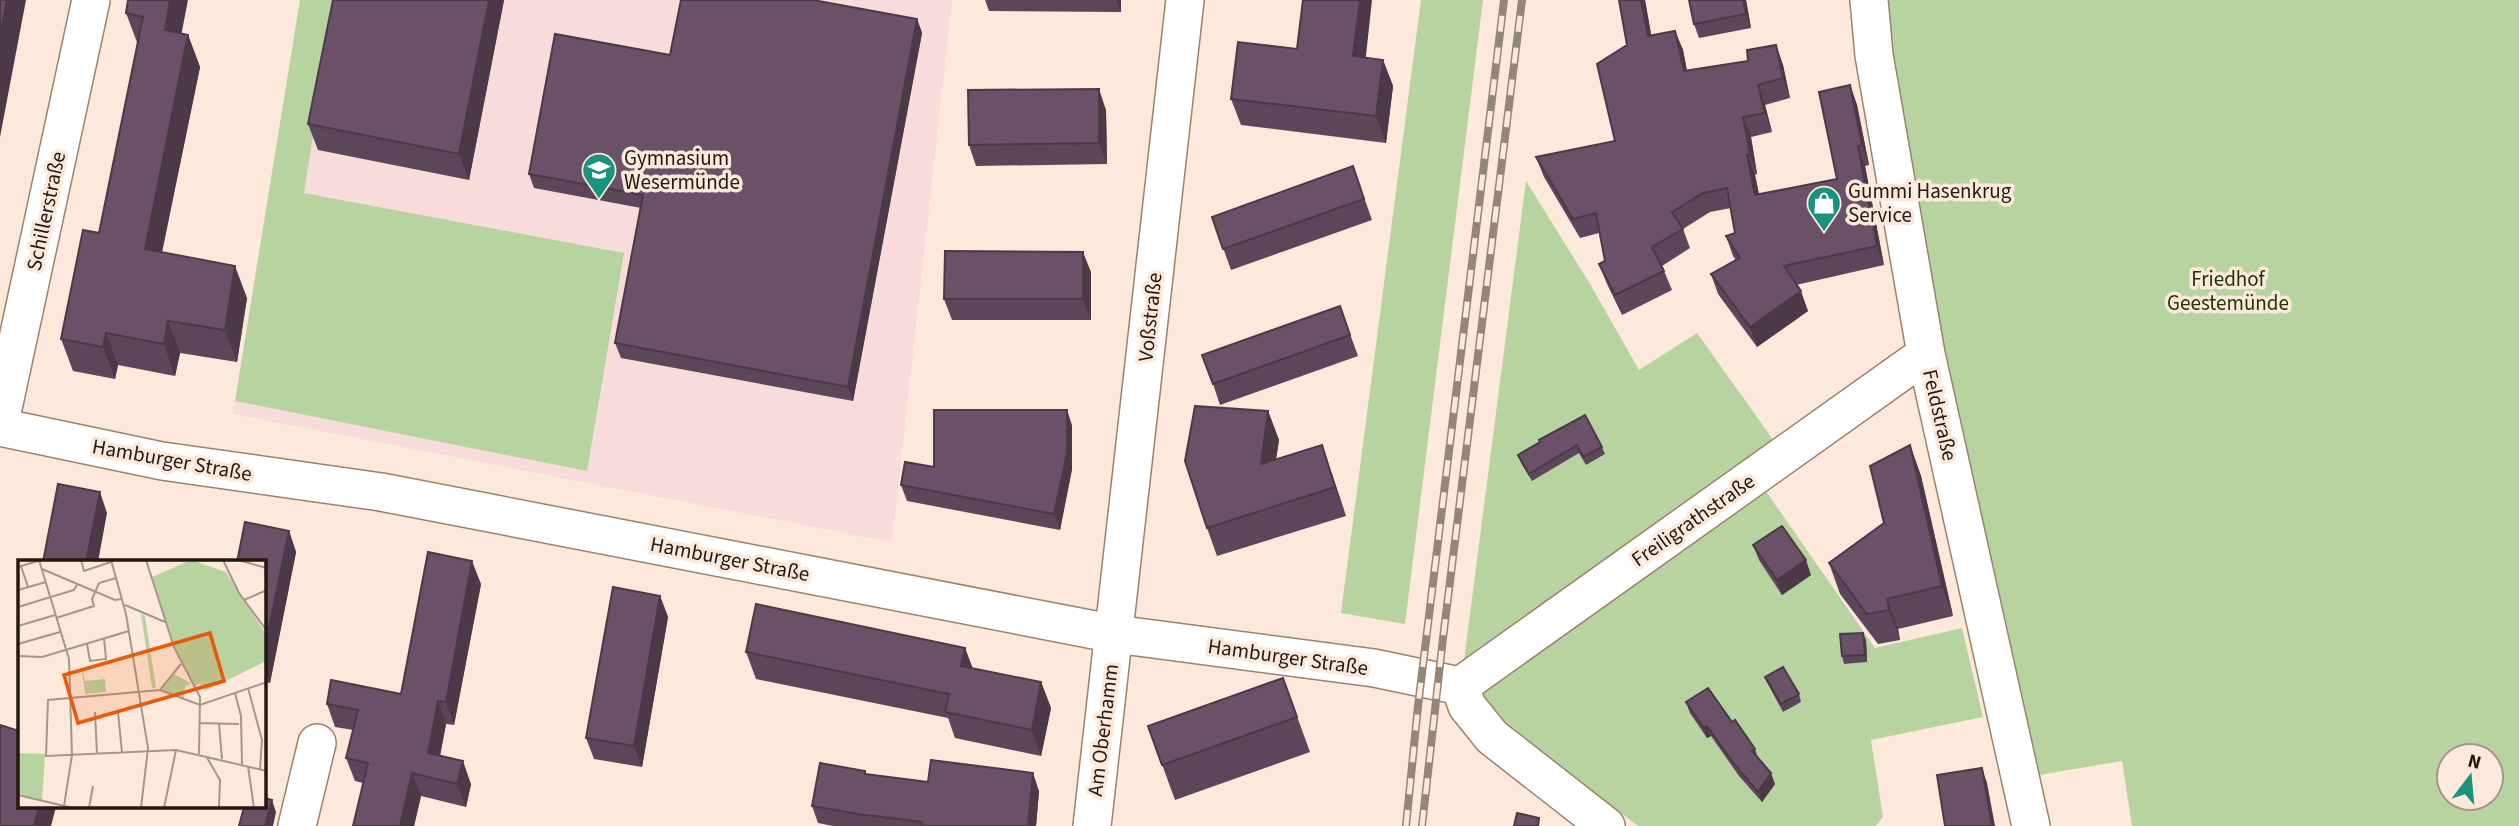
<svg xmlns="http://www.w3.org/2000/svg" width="2519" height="826" viewBox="0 0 2519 826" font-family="'Source Sans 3',sans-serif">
	<rect width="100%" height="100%" fill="#fce9db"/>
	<!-- education -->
	<path fill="#f7dcdb" d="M300,0H952L892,542L233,414Z"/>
	<!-- green -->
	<path fill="#b7d3a0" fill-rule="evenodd" d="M300,0H334L304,193L624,253L587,471L235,401Z
		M1421,0H1483L1405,624L1341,613Z
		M1884,0H2519V826H2132L2122,761L2039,775C1981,518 1916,262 1884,0ZM2449,756H2491V798H2449Z
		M1526,181L1590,284L1639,370L1697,333L1779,448L1463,668Z
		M1761,484L1875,648L1962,628L1983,717L1871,740L1883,817L1876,826H1638L1514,730L1478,697Z"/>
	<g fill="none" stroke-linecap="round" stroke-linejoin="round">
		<!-- minor casing -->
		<g stroke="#9d816c" stroke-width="40">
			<path id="minor" d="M1869,0L1874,55L1926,354L2031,826
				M0,422L91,0
				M0,427L162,461L381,492L1115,634L1374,668L1460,686
				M1460,686L1926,354
				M1460,686L1467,706L1492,737L1606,826
				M297,826L317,743
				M1092,826L1185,0"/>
		</g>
		<!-- minor -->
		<use href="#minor" stroke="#fff" stroke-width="37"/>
		<!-- rail casing -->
		<g stroke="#95867a" stroke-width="8">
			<path id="rail" d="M1406,826L1418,706L1504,0
				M1422,826L1443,638L1522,0"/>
		</g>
		<!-- rail -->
		<use href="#rail" stroke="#fce9db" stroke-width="5" stroke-dasharray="16" stroke-linecap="butt"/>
	</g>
	<!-- wall -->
	<path fill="#5c4659" d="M128,0L182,33L188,35L200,67L162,252L247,298L237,362L180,353L175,376L118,365L115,379L73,371L61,339L99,233L138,45L126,13Z
		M333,0H504L469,180L318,150L308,124Z
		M985,0H1121V12L989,11Z
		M1645,0L1651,35L1675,31L1683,50L1687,71L1748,61L1776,45L1783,65L1790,98L1765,105L1772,132L1751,137L1757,174L1755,175L1759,194L1837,179L1850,85L1857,105L1869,165L1865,166L1884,265L1796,285L1808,311L1757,347L1718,294L1711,274L1736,260L1733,256L1726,236L1735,233L1731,208L1710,212L1683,229L1690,248L1662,266L1672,290L1622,315L1607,284L1599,264L1605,261L1599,233L1580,238L1544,177L1536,157L1615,141L1627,45Z
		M1746,0L1751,28L1699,38L1694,24Z
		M917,19L922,33L853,401L621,358L615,343L641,208L534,188L529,174Z
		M1297,49L1383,60L1393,86L1386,143L1241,125L1231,99Z
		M1106,110L1107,164L976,166L969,145Z
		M1353,166L1372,220L1231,270L1212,217Z
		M1091,272V320H952L944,299Z
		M1340,306L1358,356L1220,405L1213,384Z
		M1067,410L1072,426V469L1060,530L907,501L901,485L934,467Z
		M1268,411L1279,440L1276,459L1332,474L1346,516L1217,556L1207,528Z
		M1585,415L1602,447L1605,454L1586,465L1579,453L1532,481L1521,463L1518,455Z
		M1910,445L1921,476L1953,616L1898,629L1900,640L1878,644L1840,594L1829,563L1884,523Z
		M289,531L296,552L270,683L264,682V562Z
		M1753,545L1811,575L1782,595L1759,560Z
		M481,584L454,725L446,724L440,756L471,784L466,807L421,796L414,826H353L363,783L355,781L346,758L353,730L335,727L327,704L401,694Z
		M660,596L668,617L642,767L594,759L586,738Z
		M1866,640L1867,662L1844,664L1842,656Z
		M965,648L972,668L1041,682L1051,708L1041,756L955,738L948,718L756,679L746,652Z
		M1765,677L1799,694L1801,702L1783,712L1768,684Z
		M1283,678L1310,752L1175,800L1148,726Z
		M1686,702L1732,722L1755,749L1758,758L1775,784L1762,802L1739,776L1711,736L1707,738L1690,713Z
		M866,774L928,782L1039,791L1036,826H833L818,823L812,806Z"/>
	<!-- shaded-wall -->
	<path fill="#4b3948" d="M7,0H26L0,137V35Z
		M170,0H188L176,62L165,30Z
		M489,0H504L469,180L459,154Z
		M1116,0H1121V12Z
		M1360,0H1372L1363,83L1353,56Z
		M1641,0H1645L1655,56L1648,36Z
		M1743,0H1746L1751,28L1746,14Z
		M917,19L922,33L853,401L848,387Z
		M1675,31L1683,50L1691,91L1684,71Z
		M188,35L200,67L156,281L145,249Z
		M1776,45L1783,65L1790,98L1783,78Z
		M1383,60L1393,86L1386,143L1376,116Z
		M1758,85L1765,105L1772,132L1765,113Z
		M1850,85L1857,105L1869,165L1862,145Z
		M1099,89L1106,110L1107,164L1099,143Z
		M1743,117L1751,137L1757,174L1750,154Z
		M1858,146L1865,166L1884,265L1877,246Z
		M1747,155L1755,175L1763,215L1755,195Z
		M1083,252L1091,272V320L1083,299Z
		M235,266L247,298L237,362L225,330Z
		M1801,291L1808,311L1757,347L1750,327Z
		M168,321L180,353L175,376L164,344Z
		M106,333L118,365L115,379L103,347Z
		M1067,410L1072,426V469L1060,530L1054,514Z
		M1268,411L1279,440L1271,492L1261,464Z
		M1322,445L1332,474L1346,516L1335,487Z
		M1910,445L1921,476L1953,616L1942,586Z
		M100,492L107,513L98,562H86Z
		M289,531L296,552L270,683L264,667V652Z
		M1806,560L1811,575L1782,595L1777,580Z
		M472,561L481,584L454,725L446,702Z
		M660,596L668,617L642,767L634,746Z
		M1887,599L1898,629L1900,640L1889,610Z
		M1863,633L1866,640L1867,662L1865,655Z
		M965,648L975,674L961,666Z
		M1041,682L1051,708L1041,756L1032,730Z
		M438,701L446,724L436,776L428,753Z
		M1707,726L1711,736L1707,738L1704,728Z
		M463,761L471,784L466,807L457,784Z
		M1982,768L1987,783L1995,826H1992Z
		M412,773L421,796L414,826H400Z
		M1033,773L1039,791L1036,826H1028Z
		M1771,773L1775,784L1762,802L1758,792Z
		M272,800L276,812L273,826H265Z
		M39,807H56L51,826H34Z"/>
	<!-- building -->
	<path fill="#6b5167" stroke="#4b3948" stroke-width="2" d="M0,0H7L0,35Z
		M128,0H170L165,30L188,35L145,249L235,266L225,330L168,321L164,344L106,333L103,347L61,339L83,230L99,233L143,17L126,13Z
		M333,0H489L459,154L308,124Z
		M681,0H813L917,19L848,387L615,343L643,195L529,174L555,34L670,55Z
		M1303,0H1360L1353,56L1383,60L1376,116L1231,99L1238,42L1297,49Z
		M1619,0H1641L1648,36L1675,31L1684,71L1748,61L1747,50L1776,45L1783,78L1758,85L1765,113L1743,117L1750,154L1747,155L1755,195L1837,179L1819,92L1850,85L1862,145L1858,146L1877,246L1784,266L1801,291L1750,327L1711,274L1740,258L1726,236L1735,233L1727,188L1703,193L1672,212L1683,229L1652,247L1664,271L1615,295L1599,264L1605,261L1596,213L1573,219L1536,157L1615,141L1597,64L1627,45Z
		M1689,0H1743L1746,14L1694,24Z
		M1099,89V143L969,145L968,90Z
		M1353,166L1364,199L1223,249L1212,217Z
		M945,251L1083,252V299H944Z
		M1340,306L1350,335L1213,384L1202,355Z
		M1195,406L1268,411L1261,464L1322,445L1335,487L1207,528L1185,461Z
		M934,410H1067V453L1054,514L901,485L905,462L934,467Z
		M1585,415L1602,447L1583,457L1577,445L1529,474L1518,455L1540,442L1539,440Z
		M1910,445L1942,586L1887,599L1889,610L1867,614L1829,563L1884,523L1870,466Z
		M58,484L100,492L86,562H43Z
		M245,522L289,531L264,652V562H237Z
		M1782,526L1806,560L1777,580L1753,545Z
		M428,552L472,561L446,702L438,701L428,753L463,761L457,784L412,773L400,826H353L368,763L346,758L358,710L327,704L331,680L401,694Z
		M613,587L660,596L634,746L586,738Z
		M756,604L965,648L961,666L1041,682L1032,730L945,712L949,694L746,652Z
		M1863,633L1865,655L1842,656L1840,634Z
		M1783,667L1799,694L1781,704L1765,677Z
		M1283,678L1297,717L1162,765L1148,726Z
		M1708,688L1732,722L1735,720L1755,749L1752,751L1771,773L1758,792L1735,765L1707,726L1704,728L1686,702Z
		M0,725L19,731V807H39L34,826H0Z
		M931,760L1033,773L1028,826H922V822L858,814L812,806L820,763L865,771V774L928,782Z
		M1982,768L1992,826H1945L1937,775Z
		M264,798L272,800L265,826H239L244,807H264Z
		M1517,813L1539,818L1538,826H1514Z"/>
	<!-- icons -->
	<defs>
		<g id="school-pin" transform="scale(1.75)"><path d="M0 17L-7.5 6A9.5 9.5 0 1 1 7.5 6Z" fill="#18947c" stroke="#fce9db"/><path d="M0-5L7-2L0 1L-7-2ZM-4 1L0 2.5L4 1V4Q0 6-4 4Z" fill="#fff"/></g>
		<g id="shop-pin" transform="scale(1.75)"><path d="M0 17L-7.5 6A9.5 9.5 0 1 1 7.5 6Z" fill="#18947c" stroke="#fce9db"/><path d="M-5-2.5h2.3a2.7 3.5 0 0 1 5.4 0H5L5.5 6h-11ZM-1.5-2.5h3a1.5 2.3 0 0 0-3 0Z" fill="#fff"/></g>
	</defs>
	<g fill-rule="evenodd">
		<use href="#school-pin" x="599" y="170"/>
		<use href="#shop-pin" x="1824" y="203"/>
	</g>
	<g text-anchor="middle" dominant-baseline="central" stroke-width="7" stroke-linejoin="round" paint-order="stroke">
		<!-- poi labels -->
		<g font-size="21" fill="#241910" stroke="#fce9db" text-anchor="start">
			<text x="624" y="158">Gymnasium<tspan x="624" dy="24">Wesermünde</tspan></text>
			<text x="1848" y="191">Gummi Hasenkrug<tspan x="1848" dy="24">Service</tspan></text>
		</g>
		<!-- street labels -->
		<g font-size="21" fill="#241910" stroke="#fce9db">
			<text transform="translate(46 211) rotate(-78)">Schillerstraße</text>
			<text transform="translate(1150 317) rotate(-84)">Voßstraße</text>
			<text transform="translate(1940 415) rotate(77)">Feldstraße</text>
			<text transform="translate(172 460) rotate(10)">Hamburger Straße</text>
			<text transform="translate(1693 520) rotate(-35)">Freiligrathstraße</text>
			<text transform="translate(730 559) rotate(11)">Hamburger Straße</text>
			<text transform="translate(1288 657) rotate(8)">Hamburger Straße</text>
			<text transform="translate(1103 730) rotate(-83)">Am Oberhamm</text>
		</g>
		<!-- park labels -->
		<g font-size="21" fill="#203606" stroke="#fce9db">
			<text x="2228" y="279">Friedhof<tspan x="2228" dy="24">Geestemünde</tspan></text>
		</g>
	</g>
	<!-- overview -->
	<g transform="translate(18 560)">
		<rect width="248" height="248" fill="#fce9db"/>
		<path d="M173,0L208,12L248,74V101L187,131L182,124L177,126L157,87L134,17ZM123,54L127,56L138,128H134ZM63,103L67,121L87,119L88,132L67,134ZM156,114L173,123L167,127L166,140L143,131ZM0,193L27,194L24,241L0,234Z" fill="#b7d3a0"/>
		<path fill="none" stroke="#a6968a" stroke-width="2" d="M21,0L51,99L54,195L46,246M63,0L66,11L93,2M93,0L108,54L130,188L123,248M128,0L156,87L182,137L181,194M205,0L221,33L249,71M220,0L249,8M3,6L10,27M0,7L23,0M24,9L97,40L104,39M0,30L28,22M226,40L249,30M107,45L147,62M0,47L56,30L60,23M38,58L76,46L74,39L81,23L98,18M0,66L37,55M0,84L42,72M69,84L72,101L88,99L86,78M0,96L24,97L111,71M230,128L244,180L242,209M142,130L30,140L28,196L158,190L249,211M142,130L182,145L249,122M142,130L163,104M217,133L223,156L224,204M77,152L79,194M100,152L104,193M181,163L221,164M201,164L204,199M188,196L202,220L201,248M230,206L236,248M0,235L55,248M71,248L75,226M146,248L158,190"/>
		<path fill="#e8590c" fill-opacity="0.15" stroke="#e8590c" stroke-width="3.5" d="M192,73L206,121L60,163L46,115Z"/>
		<rect width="248" height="248" fill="none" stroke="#241910" stroke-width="3.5"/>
	</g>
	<!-- north arrow -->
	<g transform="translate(2470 777) rotate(16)"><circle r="33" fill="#fce9db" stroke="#a6968a" stroke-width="2"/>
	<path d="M0-5L12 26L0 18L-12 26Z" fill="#18947c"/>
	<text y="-10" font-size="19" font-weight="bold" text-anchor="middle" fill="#241910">N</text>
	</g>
</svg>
